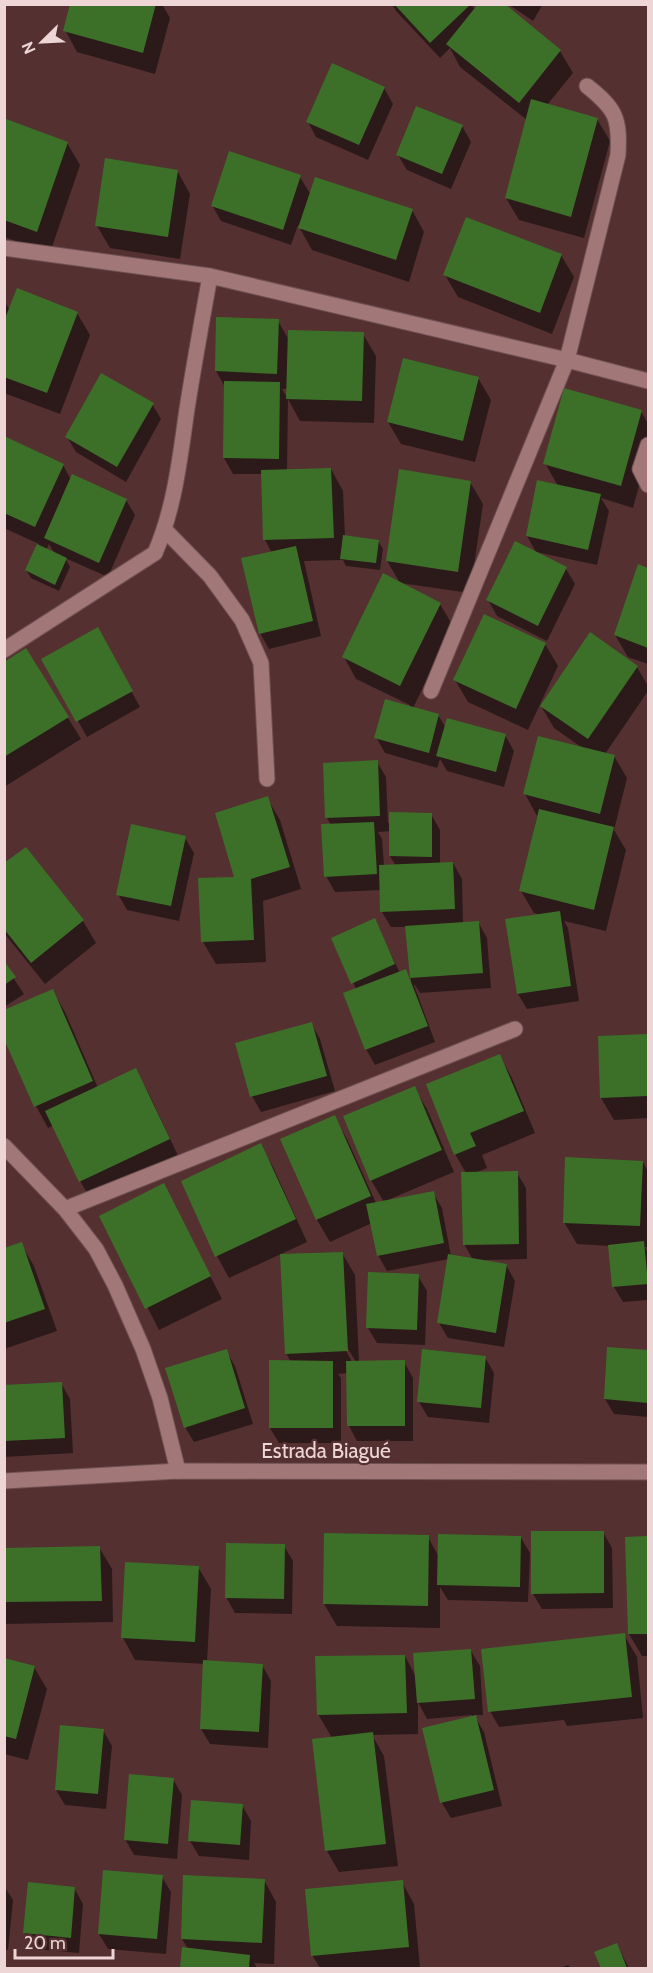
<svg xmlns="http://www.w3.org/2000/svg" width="653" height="1973" viewBox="0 0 653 1973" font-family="Cabin,sans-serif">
	<rect width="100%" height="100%" fill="#543031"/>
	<!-- shadow -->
	<path fill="#0007" fill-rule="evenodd" d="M72,4H162L170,18L155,74L77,52L65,30Z
		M392,4H471L475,10L502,4L560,51L573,73L547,105L597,119L610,141L584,238L519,220L506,198L527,120L460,67L450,48L440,58L396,11Z
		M508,4H543L533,21Z
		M384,88L393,104L368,160L316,137L308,122Z
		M462,126L471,142L451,189L407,170L398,155Z
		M4,129L67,143L80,165L50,253L4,237Z
		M178,172L190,194L180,259L110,248L97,226Z
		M300,177L311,195L412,210L424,232L409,282L312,250L298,225L291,245L221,221L212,205Z
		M561,255L574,277L552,334L458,297L445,275Z
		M4,301L10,310L77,313L90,335L60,414L4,393Z
		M278,321L289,340L363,334L376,356L374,423L300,421L288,399L287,470L331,469L343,491L345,537L378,541L383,549L380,570L346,566L343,560L304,561L321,636L269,649L260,633L272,553L265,540L263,474H233L224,458L225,387L216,371ZM282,389H288V399Z
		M478,378L491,400L475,462L401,444L388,422Z
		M152,404L161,419L126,482L76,452L67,437Z
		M641,411L648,424V452L633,508L601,498L609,511L597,565L536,552L527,536L558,486L545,463Z
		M4,437L63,465L71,480L126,500L135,515L108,577L65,558L70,567L59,591L31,578L26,570L39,544L4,528ZM49,544L55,554L46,550Z
		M470,482L483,504L470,593L400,583L387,561Z
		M639,566L648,570V664L628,657L615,635Z
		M566,569L575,584L547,641L497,616L488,600Z
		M440,604L453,626L413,708L438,715L446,728L505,735L514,751L504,787L447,771L440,759L437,768L385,753L376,737L410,705L356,679L344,657Z
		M97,629L140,707L87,737L43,659Z
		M545,644L558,666L528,730L468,702L455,680Z
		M4,664L68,718L81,739L4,787Z
		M637,667L648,686V691L605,754L614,756L627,778L614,830L626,850L606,931L564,921L568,928L579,1001L527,1009L518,994L541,915L534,913L521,891L537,816L525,794L584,749L554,728L541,706Z
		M377,762L386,777L388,823L431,814L440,830V864L453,863L462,879L463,923L478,922L487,938L491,988L420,993L415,985H414L435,1042L375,1065L366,1049L356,989L333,938L374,920L400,973L405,971L411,982L407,927H391L382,912L381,890L335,892L326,876L331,825L327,818ZM391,831L390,856L396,866H384L382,839L378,832Z
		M267,798L280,820L301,889L263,901L266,962L216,964L203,942L236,878Z
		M185,838L194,853L179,921L127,910L118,894Z
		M25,849L83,921L96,943L45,984L4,933V865Z
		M4,964L24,994L4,1007Z
		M52,990L65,1012L98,1088L135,1070L148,1092L181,1162L93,1203L80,1181L54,1125L48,1128L36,1106Z
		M311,1023L320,1039L335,1091L261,1112L252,1096Z
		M648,1036V1118L614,1120L601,1098L599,1037Z
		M500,1056L512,1078L535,1133L482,1155L487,1168L475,1173H517L526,1188L527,1259L483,1260V1261L506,1265L515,1281L504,1347L448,1338L439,1323L449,1259L387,1271L378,1255L372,1223L330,1242L317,1220L282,1140L334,1117L347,1139L376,1203L384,1202L371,1180L414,1088L427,1109L454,1172L390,1199V1201L433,1193L442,1208L451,1256L473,1260L464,1244L466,1173L455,1154Z
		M260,1145L273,1167L307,1242L229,1278L217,1256L183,1182Z
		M643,1162L648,1172V1247H645L648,1253V1300L623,1302L614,1287L610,1246L577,1244L564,1222Z
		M164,1185L222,1299L159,1330L101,1216Z
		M21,1244L34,1266L57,1331L4,1349V1250Z
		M342,1253L355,1275L359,1362H404L413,1378V1441H357L349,1426L348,1373L338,1374L341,1378V1443H279L270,1428L291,1362L286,1353ZM345,1344L356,1362H352L343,1345Z
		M418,1276L427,1291L425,1345L377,1343L368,1328Z
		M609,1349L648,1352V1417L614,1414L605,1399Z
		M226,1351L235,1366L253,1424L194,1442L185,1427Z
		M485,1357L494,1373L489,1423L428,1417L419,1402Z
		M61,1383L70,1399L73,1453L4,1457V1386Z
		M603,1532L612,1548L613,1608L542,1609L533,1594Z
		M428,1537L439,1557L521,1538L530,1553L528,1602L448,1600L440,1587V1628L337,1626L324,1604Z
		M627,1538H648V1656H642L629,1634Z
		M284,1546L293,1561L292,1614L235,1613L226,1597Z
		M99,1547L112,1569L113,1622L4,1624V1549Z
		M198,1567L211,1589L207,1662L262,1665L271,1681L268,1748L210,1744L201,1729L205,1664L135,1660L123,1638Z
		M624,1635L637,1657L643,1718L567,1726L564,1720L499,1727L490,1711Z
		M471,1651L480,1666L483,1715H474L484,1732L502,1806L451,1818L442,1803L424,1729L472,1717V1715L427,1719L418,1702V1734L372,1735L384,1756L398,1866L339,1872L327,1851L332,1738L318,1714L405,1656L416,1677Z
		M4,1660L34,1667L47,1689L28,1760L4,1754Z
		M103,1730L112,1746L106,1809L65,1805L56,1790Z
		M173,1779L182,1795L177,1859L134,1855L125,1839Z
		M242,1805L251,1821L249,1860L199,1856L190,1841Z
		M162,1877L171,1892L166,1954L108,1949L99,1934Z
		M264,1880L276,1902L274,1964L254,1963L257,1968H181L184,1949H188L182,1939Z
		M402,1882L414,1904L420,1968H320L312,1955Z
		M4,1886L13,1900L8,1950L4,1949Z
		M74,1888L83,1904L79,1953L34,1949L25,1933Z
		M617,1945L629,1968H602L596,1953Z
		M568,1965L571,1968H560Z"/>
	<!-- building -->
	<path fill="#3c7029" d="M70,4H156L143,53L63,31Z
		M394,4H471L430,43Z
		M478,4H505L561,50L519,103L446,44Z
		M332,63L385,87L359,145L306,122Z
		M531,99L598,118L571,217L505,198Z
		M416,106L463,125L442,174L396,155Z
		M6,119L68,142L37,232L4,220V124Z
		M229,151L301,175L283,230L211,206Z
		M105,158L178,170L168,237L95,226Z
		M315,177L413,209L396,260L298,228Z
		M466,217L562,254L540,313L443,275Z
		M17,288L78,312L47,393L4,377V321Z
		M216,317L279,319L277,374L215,371Z
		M288,330L364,332L362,401L286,399Z
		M403,358L479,377L463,441L387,422Z
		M101,373L154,403L117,467L65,437Z
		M224,381L280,382L279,459L223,458Z
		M564,388L642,410L621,486L543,464Z
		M4,436L64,464L35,527L4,513Z
		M331,468L334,538L263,540L261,470Z
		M399,469L471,481L458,572L386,561Z
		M72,474L127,499L99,563L44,538Z
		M537,480L601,494L588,550L526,536Z
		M343,535L379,540L376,563L340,559Z
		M515,541L567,567L538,626L486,600Z
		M37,544L67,558L55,585L25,570Z
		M296,546L313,621L259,634L241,558Z
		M638,564L648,568V648L614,635Z
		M383,573L441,603L400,686L342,657Z
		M484,614L546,643L516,709L453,680Z
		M98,627L133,691L76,722L41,659Z
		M590,632L638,666L588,739L540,706Z
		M26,648L69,717L4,757V662Z
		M385,699L439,714L429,753L374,738Z
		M447,718L506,734L496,772L436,756Z
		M538,736L615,755L600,814L523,794Z
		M378,760L380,816L325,818L323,763Z
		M268,796L290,867L251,879L254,940L201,942L198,878L234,877L215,813Z
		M539,809L614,827L594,910L519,891Z
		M389,812L432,813V857L389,856Z
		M374,822L377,874L324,877L321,824Z
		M131,824L186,836L171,906L116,895Z
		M26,847L84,920L31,963L4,929V863Z
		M453,862L455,909L380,912L379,865Z
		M560,911L571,986L517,994L505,919Z
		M375,918L395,964L351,984L331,938Z
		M479,921L483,973L410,978L405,926Z
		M4,961L16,977L4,985Z
		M406,969L428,1026L365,1050L343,993Z
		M53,989L93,1081L34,1107L4,1039V1010Z
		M312,1022L327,1076L250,1097L235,1043Z
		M648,1034V1096L600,1098L598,1036Z
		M500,1054L524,1111L470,1133L476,1146L454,1155L426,1084Z
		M136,1068L170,1139L79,1182L45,1111Z
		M415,1086L442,1150L370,1181L343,1116Z
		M335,1115L371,1196L316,1220L280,1139Z
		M261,1143L296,1219L215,1257L181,1181Z
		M565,1157L643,1161L640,1226L563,1223Z
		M518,1171L519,1244L463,1245L461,1172Z
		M164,1183L211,1276L145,1309L99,1216Z
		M434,1191L444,1243L377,1256L366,1204Z
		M644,1241L648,1284L612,1287L608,1245Z
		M22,1242L45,1309L4,1323V1248Z
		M343,1252L348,1351L285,1354L280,1254Z
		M448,1254L507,1264L496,1333L437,1323Z
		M368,1272L419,1274L417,1330L366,1328Z
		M607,1347L648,1350V1403L604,1399Z
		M227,1349L245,1408L184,1428L165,1368Z
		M422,1349L486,1356L481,1408L417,1402Z
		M269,1360L333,1361V1428H269Z
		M405,1360V1426H347L346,1361Z
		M62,1382L65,1438L4,1441V1385Z
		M531,1531H604V1593L531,1594Z
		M324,1533L429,1535L428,1606L323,1604Z
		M438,1534L521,1536L520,1587L437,1585Z
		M648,1536V1634H628L625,1537Z
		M226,1543L285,1544L284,1599L225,1598Z
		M100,1546L102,1601L4,1602V1548Z
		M125,1562L199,1566L195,1642L121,1638Z
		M625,1633L632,1697L488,1712L481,1649Z
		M471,1649L475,1699L417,1703L413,1653Z
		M405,1655L407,1713L317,1715L315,1656Z
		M4,1658L35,1666L16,1739L4,1736Z
		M203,1660L263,1664L259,1732L200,1729Z
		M476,1715L494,1790L440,1803L422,1728Z
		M60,1725L104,1729L98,1794L55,1790Z
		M373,1732L386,1844L325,1851L312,1739Z
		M129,1774L174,1778L168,1844L124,1840Z
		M191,1800L243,1804L240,1845L188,1841Z
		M103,1870L163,1875L157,1939L98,1934Z
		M183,1875L265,1879L262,1943L181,1939Z
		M403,1880L409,1947L311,1956L305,1889Z
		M28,1882L75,1887L71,1938L23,1933Z
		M617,1943L627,1968H601L594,1952Z
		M182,1947L250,1955L249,1968H180Z"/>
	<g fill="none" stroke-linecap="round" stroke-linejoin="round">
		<!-- minor casing -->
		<g stroke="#6f5052" stroke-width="17">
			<path id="minor" d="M4,248L210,276L567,360L648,381
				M648,445L640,469L648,485
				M165,530L210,576L242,620L261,663L267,779
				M4,650L155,553C175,507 180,457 187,409C194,364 202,320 210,276
				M431,691L567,360L618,155C620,118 616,109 587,86
				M4,1146L65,1209L96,1249L115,1285L143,1349L160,1398L178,1471
				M65,1209L515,1029"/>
		</g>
		<!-- secondary casing -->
		<g stroke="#6f5052" stroke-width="17">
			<path id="secondary" d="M4,1481L178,1471L648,1472"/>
		</g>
		<!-- minor -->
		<use href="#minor" stroke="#a17777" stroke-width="15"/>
		<!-- secondary -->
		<use href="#secondary" stroke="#a17777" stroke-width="15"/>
	</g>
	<g text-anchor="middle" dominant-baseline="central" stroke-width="4.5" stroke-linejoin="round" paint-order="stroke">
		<!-- street labels -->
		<g font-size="21" fill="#eed6d6" stroke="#543031">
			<text x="326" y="1450">Estrada Biagué</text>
		</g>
	</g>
	<!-- border -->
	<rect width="653" height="1973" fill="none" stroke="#eed6d6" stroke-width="12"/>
	<!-- north arrow -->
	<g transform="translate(42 42) rotate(246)" stroke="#543031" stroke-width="4.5" paint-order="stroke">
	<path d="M0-4.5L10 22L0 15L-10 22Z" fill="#eed6d6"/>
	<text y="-9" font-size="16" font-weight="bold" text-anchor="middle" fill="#eed6d6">N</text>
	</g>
	<!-- scale -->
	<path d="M15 1949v9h98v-9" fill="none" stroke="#eed6d6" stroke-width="3"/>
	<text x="24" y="1949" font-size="18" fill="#eed6d6" stroke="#543031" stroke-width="4.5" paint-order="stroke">20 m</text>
</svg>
